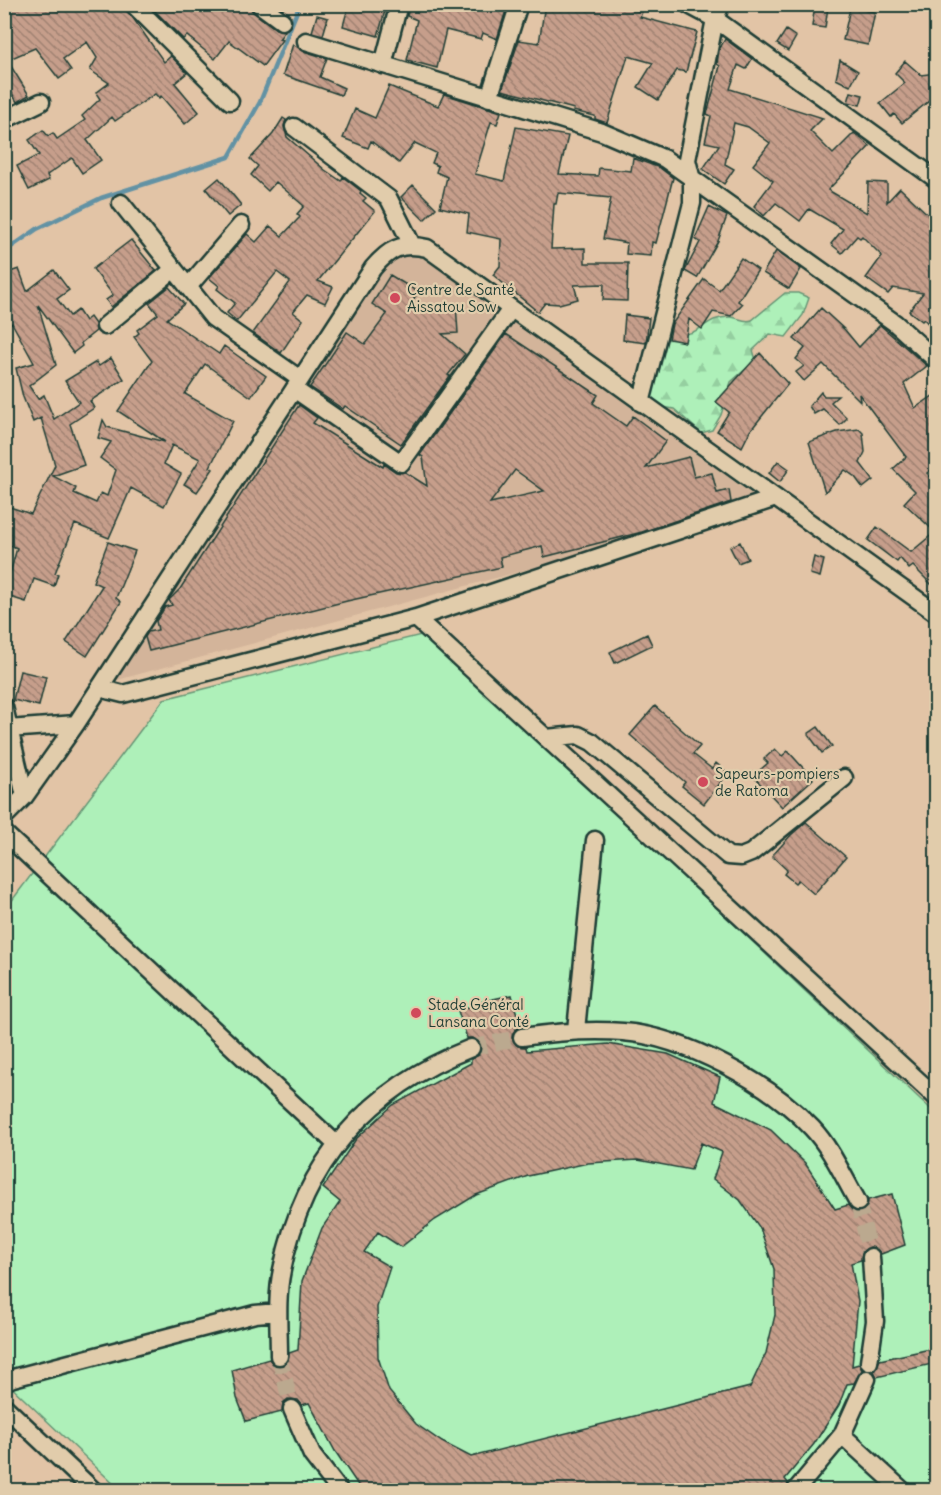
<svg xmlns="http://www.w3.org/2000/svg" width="941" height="1495" viewBox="0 0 941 1495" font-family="Delius,sans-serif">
	<defs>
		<pattern id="forest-firs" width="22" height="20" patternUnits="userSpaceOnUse" patternTransform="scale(1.5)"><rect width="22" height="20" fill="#aef0b9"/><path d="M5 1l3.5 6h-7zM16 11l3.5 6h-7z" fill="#95cfa0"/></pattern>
		<pattern id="building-back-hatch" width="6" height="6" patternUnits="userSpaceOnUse" patternTransform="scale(1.5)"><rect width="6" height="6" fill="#c69e8b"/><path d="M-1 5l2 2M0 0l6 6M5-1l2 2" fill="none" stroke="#a08272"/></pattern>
	</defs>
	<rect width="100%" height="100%" fill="#e2c4a6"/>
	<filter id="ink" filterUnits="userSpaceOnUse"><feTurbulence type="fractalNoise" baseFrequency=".0167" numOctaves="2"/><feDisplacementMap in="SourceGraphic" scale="12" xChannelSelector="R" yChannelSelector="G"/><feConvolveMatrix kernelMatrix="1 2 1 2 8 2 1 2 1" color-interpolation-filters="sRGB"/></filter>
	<g filter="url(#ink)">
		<!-- built -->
		<path fill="#d3b49a" d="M407,252L427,260L767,505L117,680L113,673L389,261Z"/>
		<!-- forest -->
		<path fill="url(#forest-firs)" stroke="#669676" stroke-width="1.5" d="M785,293H798L809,298L803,315L786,337L770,334L753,350L756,360L731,382L721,415L712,430L701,433L674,409L657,406L643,386L660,331C704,343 699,317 730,317C738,317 744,323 752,320Z"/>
		<!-- garden -->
		<path fill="#aef0b9" stroke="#669676" stroke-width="1.5" d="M425,634L936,1114V1490H120L5,1381L4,911L164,699Z"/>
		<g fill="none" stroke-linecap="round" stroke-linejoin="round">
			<!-- stream -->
			<path stroke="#6292a4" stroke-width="4.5" d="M4,252L37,229L101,198L229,157L260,102L300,4"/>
		</g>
		<!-- building -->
		<path fill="url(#building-back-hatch)" stroke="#1f3d34" stroke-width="1.5" fill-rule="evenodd" d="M18,4H123L164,62L171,56L187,73L175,83L199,112L185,124L161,96L159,98L155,94L115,121L112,117L87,140L101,160L82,173L72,158L47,175L49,180L29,190L17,166L39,155L29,140L43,130L48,136L53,133L57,139L85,120L82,116L100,99L96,93L109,83L90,70L97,58L87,42L63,59L71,70L59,79L35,48L7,60L29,95L17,102L10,90L4,93V15Z
			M148,4H249L253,12L276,29L285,31L279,39L282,40L263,66L229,41L215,59L187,36L183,39Z
			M349,4L386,7L378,36L343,26Z
			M410,4L427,9L429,4H508L497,39L483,33L481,39L446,30L437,68L407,60L417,20L407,16Z
			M545,4H612L642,12L640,17L697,32L686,72L677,70L658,100L638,87L653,63L628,56L607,123L595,119V116L573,111L574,109L502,90L519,40L539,43Z
			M815,5L828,7L825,28L812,26Z
			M850,8L875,12L868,45L843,40Z
			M317,15L328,18L323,35L312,32Z
			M786,30L796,37L788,51L777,44Z
			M725,39L752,59L746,69L738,65L730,89L823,118L810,131L833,154L854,133L870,146L828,190L867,213L868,182L887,183V202L900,188L936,222V332L924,319L922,321L909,311L923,293L893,288L888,294L866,278L882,256L862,236L860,238L857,236L842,253L831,244L843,229L809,209L800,221L776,203L764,216L754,206L773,181L753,165L770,143L748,127L734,123L725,164L734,169L724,184L703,169L719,145L705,142L711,116L707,114L720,66L717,64L719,50Z
			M293,44L303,51L327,58L320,77L344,88L341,95L283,75Z
			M840,60L858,71L850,86L836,79Z
			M905,61L921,75L936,73V107L929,101L902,123L894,114L891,117L880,103L905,83L895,73Z
			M389,86L438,106L444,94L501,112L497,124L491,122L475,174L504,181L516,127L568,136L559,174L598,176L599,168L631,171L633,158L660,168L673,178L656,243L652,242L651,256L626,254L627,243L603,239L611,198L558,193L556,204H554L551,249L585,248V263H628L627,301L603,300L604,284L574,285L578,299L559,304L545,303L538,312L493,275L500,266L501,239L467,232L469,214L440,207L447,177L436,172L438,166L432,163L436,153L415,143L399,163L371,141L368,148L343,138L355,109L375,118Z
			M851,92L863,95L860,105L848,102Z
			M283,118L286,120L284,126L287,137L325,170L341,181L343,177L361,191L360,193L366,198L363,201L375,211L318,281L333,287L325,303L307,295L293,312L303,320L281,353L253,333L290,282L277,272L237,321L227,313L235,303L217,289L219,286L209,278L247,234L256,242L270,226L282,236L300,217L297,214L304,206L276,182L268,191L251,175L258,166L250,159L273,134Z
			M219,178L241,205L228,216L206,189Z
			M413,185L436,208L424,220L401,197Z
			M709,207L727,216L718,241L697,278L685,271L700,242L695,239Z
			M131,240L156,271L111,307L106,300L113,295L93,269Z
			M776,251L801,269L789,289L763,273Z
			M741,258L758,270L738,301L742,304L731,316L713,312L702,329L689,319L685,342L669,339L672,324L704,279L719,290Z
			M19,269L27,291L54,270L69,290L57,299L70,316L78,310L85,321L90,317L95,324L96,331L81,343L82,346L73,353L38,305L56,365L29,386L38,399L44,395L54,419L79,402L65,381L96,362L99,366L111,358L124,379L90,401L94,408L70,424L84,465L53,476L76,488L74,493L96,503L101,493L107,496L116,470L100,458L111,442L98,438L103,420L107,427L165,442L118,411L152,361L134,337L139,333L137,330L158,314L149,303L169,287L184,304L167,319L219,354L224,346L266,376L251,397L205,364L185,394L233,421L210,467L213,469L197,492L184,484L200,459L172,445L164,464L181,474L164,506L131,488L109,538L75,524L55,573L58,574L54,586L34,579L26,602L4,595L17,548L4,543V505L31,514L55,465L41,418L33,422L23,397L16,368L34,363L12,323L4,325V274Z
			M390,275L418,292L408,308L456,304L458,333L442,334L465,354L448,375L450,376L401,444L345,406L343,409L310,387L347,332L365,344L387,314L372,304Z
			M821,308L845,330L859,347L880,325L927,366L904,384L915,408L936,394V466L927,473L936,483V589L913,566L909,569L900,558L897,562L868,540L877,527L911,552L935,532L904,503L915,491L893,469L906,457L859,394L860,401L823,364L804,381L796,372L804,366L796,359L805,348L794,339Z
			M625,315L649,318L646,343L623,340Z
			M506,334L598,395L593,403L626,426L633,416L666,441L646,468L689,457L694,477L712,473L717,493L729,490L731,502L642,532L544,557L542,546L500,557L502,567L347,601L149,651L145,637L148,632L158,630L156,621L165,607L172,605L169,600L180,589L299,405L317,418L313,423L383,467L384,464L396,472H405L427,486L423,457L420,455ZM515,470L544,491L490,503Z
			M760,353L788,384L750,431L742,447L717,431L729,412L716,402Z
			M821,392L824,396H838L831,402L847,418L840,425L823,409L814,414L809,406Z
			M859,429L863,433L865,452L860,463L873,480L863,488L855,477L845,470L825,492L809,442L837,432Z
			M778,461L789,469L780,482L769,473Z
			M108,542L135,551L116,598L121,602L87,656L66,642L102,586L93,582Z
			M740,542L748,559L738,563L730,547Z
			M814,557L824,560L820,577L810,574Z
			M647,634L652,645L615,663L610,652Z
			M20,671L46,677L39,706L13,700Z
			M655,706L700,746L693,754L712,769L716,763L728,773L704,804L682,786L685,782L630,735Z
			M818,727L832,746L822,753L808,734Z
			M775,749L782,756L788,751L813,779L782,807L753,776L768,763L764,759Z
			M806,822L846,857L814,894L798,880L795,883L784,874L787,870L772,856L791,835Z
			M512,995L520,1027L513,1033L512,1038L518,1046L526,1047L527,1051L608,1044L668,1054L720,1077L714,1102L771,1130L805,1163L835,1209L848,1205L853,1211H863L867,1207L868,1200L892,1194L905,1245L881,1254L876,1248L870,1247L862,1252L861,1260L851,1263L858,1301L852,1366L859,1364L862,1370L854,1383L847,1384L839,1405L814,1444L785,1479L788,1483L786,1491H362L335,1451L309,1403L302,1405L298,1400L288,1399L283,1403L282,1412L246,1421L237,1398L232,1370L269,1359L274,1365H284L288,1361L289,1353L298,1350L302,1281L322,1228L340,1202L323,1188L356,1139L393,1105L471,1063V1059L479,1055L480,1043L473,1038H467L458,1011L484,1001ZM701,1143L722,1152L713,1179L740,1200L760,1228L774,1269L775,1315L766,1353L750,1387L471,1457L442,1442L416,1424L389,1391L378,1357L377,1307L390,1267L364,1252L378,1232L401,1247L435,1220L476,1195L528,1176L588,1163L638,1160L691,1170Z
			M935,1348L936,1363L877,1377L874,1371L880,1360Z"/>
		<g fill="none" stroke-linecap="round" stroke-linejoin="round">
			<!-- minor-tunnel -->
			<path stroke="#bba98f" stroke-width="16" stroke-dasharray="16 8" stroke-linecap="butt" d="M471,1048L522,1037
				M858,1202L871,1257
				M279,1356L292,1409"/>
			<!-- minor casing -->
			<g stroke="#1f3d34" stroke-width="21">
				<path id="minor" d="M133,4L230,101
					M259,4L282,21
					M687,4L715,19L936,179
					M306,41L602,132L665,159L895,323L936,360
					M383,65L399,4
					M489,98L519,4
					M4,120L41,102
					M294,127L389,199L412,245
					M121,203L213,318L300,379
					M188,287L241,225
					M105,326L174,269
					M294,389L401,463L511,309
					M641,403L692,203V180L687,160L715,19L721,4
					M416,618L776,498
					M99,688L123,694L416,618L936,1097
					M4,707L25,796
					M8,729L76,724
					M546,738L578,735L592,742L728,856L741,857L751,853L844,778
					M4,817L25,796L76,724L373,268C389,249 401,242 427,248L936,613
					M4,833L336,1144
					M576,1030L595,840
					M522,1037C556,1032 588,1029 623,1032C685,1037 770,1083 812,1128C831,1148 844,1178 858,1202
					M279,1356C279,1328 276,1298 282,1270C303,1162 369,1088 471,1048
					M869,1362L875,1321L871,1257
					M4,1382L13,1378L255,1314L278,1312
					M4,1406L93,1490
					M292,1409L312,1455L339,1490
					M842,1435L902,1490
					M796,1490L842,1435L867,1379"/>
			</g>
			<!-- minor -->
			<use href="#minor" stroke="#e1ccab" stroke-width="16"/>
		</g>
	</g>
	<!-- markers -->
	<g fill="#d1495b" stroke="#e1ccab" stroke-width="2">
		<circle cx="395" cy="298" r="6"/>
		<circle cx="703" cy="782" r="6"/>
		<circle cx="416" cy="1013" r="6"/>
	</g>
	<g text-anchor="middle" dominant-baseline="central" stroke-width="4.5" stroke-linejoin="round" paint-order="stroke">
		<!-- poi labels -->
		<g font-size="15" fill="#1f3d34" stroke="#e1ccab" text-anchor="start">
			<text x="407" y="289">Centre de Santé<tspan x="407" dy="17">Aissatou Sow</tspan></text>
			<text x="715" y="773">Sapeurs-pompiers<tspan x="715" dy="17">de Ratoma</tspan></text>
			<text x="428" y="1004">Stade Général<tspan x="428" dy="17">Lansana Conté</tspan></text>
		</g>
	</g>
	<!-- margin -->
	<rect width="941" height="1495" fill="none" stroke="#e1ccab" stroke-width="24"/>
	<rect x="12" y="12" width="917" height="1471" fill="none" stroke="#1f3d34" stroke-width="2" filter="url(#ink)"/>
</svg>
